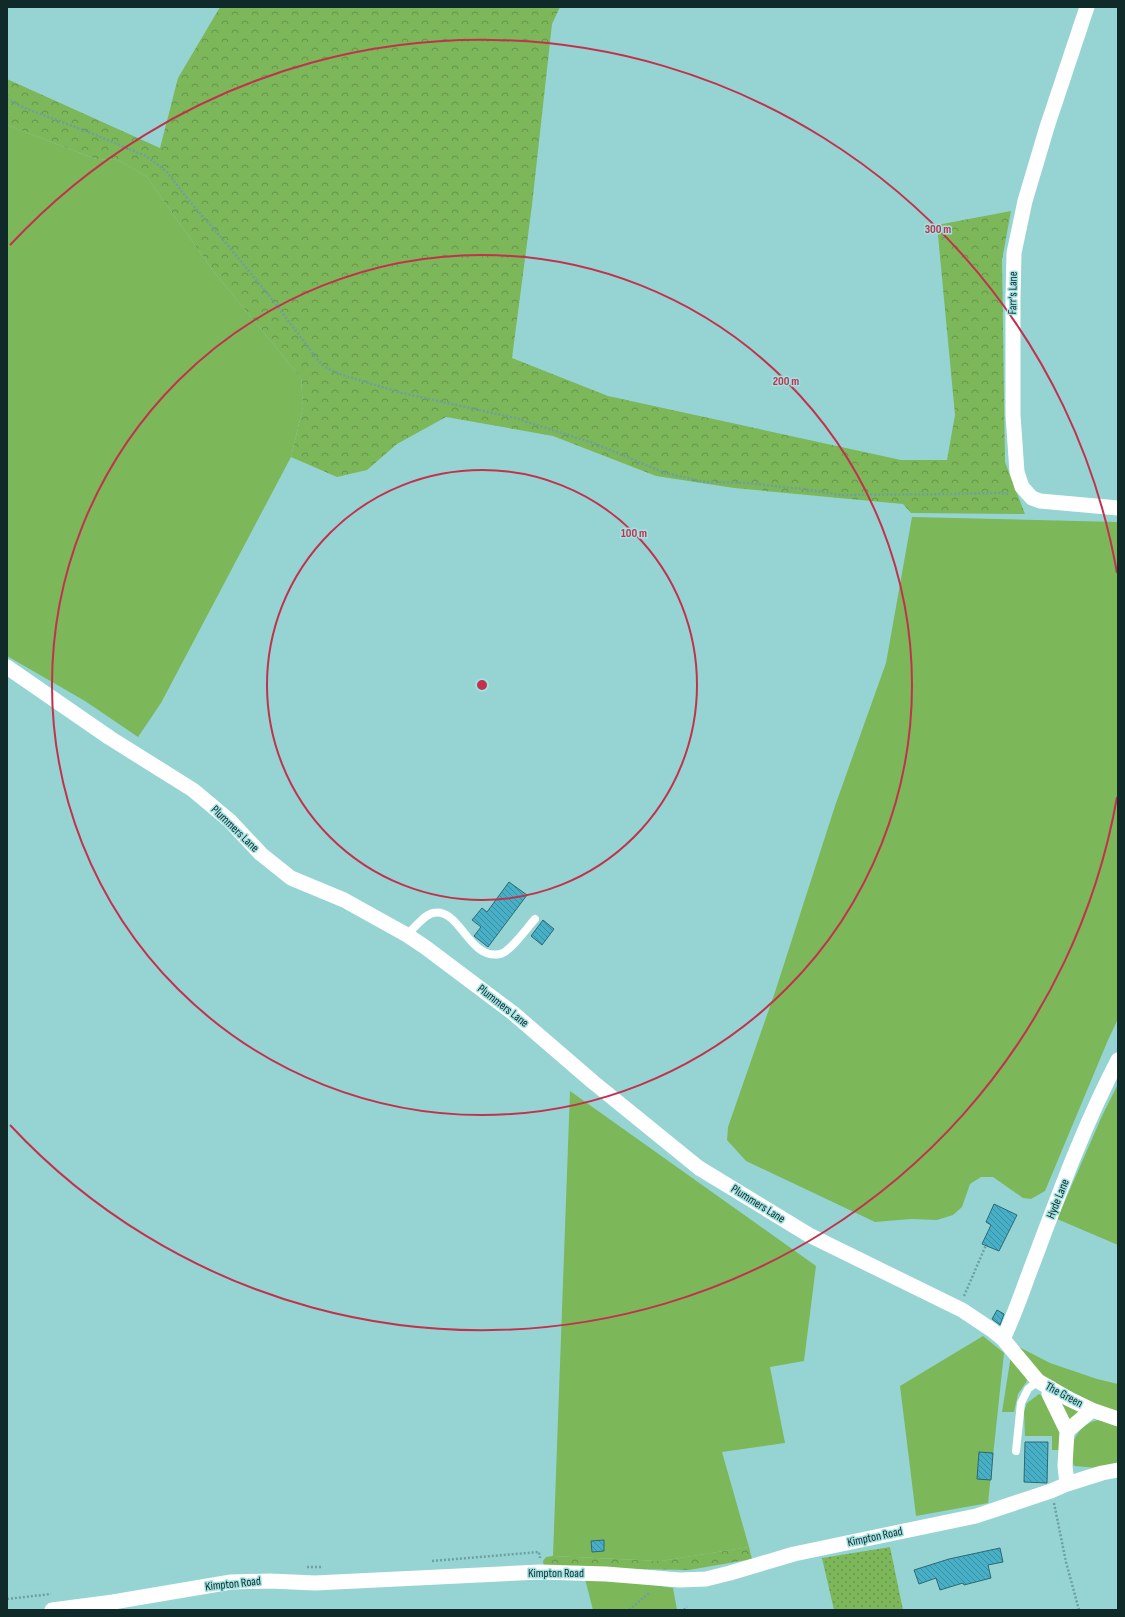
<svg xmlns="http://www.w3.org/2000/svg" width="1125" height="1617" viewBox="0 0 1125 1617" font-family="'Sofia Sans Condensed',sans-serif">
	<defs>
		<pattern id="forest-crowns" width="20" height="18" patternUnits="userSpaceOnUse"><rect width="20" height="18" fill="#7cb759"/><path d="M2 6a3 3 0 1 1 6 0M12 15a3 3 0 1 1 6 0" fill="none" stroke="#64954a"/></pattern>
		<pattern id="garden-dots" width="8" height="8" patternUnits="userSpaceOnUse"><rect width="8" height="8" fill="#7cb759"/><path d="M2 2h.1M6 6h.1" fill="none" stroke="#64954a" stroke-width="1.8" stroke-linecap="round"/></pattern>
		<pattern id="building-back-hatch" width="6" height="6" patternUnits="userSpaceOnUse"><rect width="6" height="6" fill="#47b0c7"/><path d="M-1 5l2 2M0 0l6 6M5-1l2 2" fill="none" stroke="#3a8fa2"/></pattern>
	</defs>
	<rect width="100%" height="100%" fill="#96d4d3"/>
	<!-- green -->
	<path fill="#7cb759" d="M7,125L96,159L118,160L146,176L214,272L301,378L303,407L291,457L161,703L138,737L85,701L7,656Z
		M912,517L1118,522V1019L1108,1040L1045,1191L1031,1199L1023,1198L993,1177H981L970,1184L962,1207L953,1215L937,1220L911,1219L875,1222L746,1161L727,1140L728,1127L775,992L835,806L886,663Z
		M1118,1084V1245L1057,1219L1102,1116Z
		M570,1091L816,1266L804,1361L770,1367L785,1443L722,1452L749,1547L661,1561L553,1556Z
		M983,1336L1004,1353L988,1503L916,1516L900,1386Z
		M1009,1342L1050,1363L1097,1379L1118,1384V1413L1095,1404L1044,1377Z
		M1011,1355L1026,1375L1027,1381L1018,1394L1014,1412H1002Z
		M1039,1394L1045,1397L1061,1428L1059,1450H1052V1436H1025L1024,1411L1027,1403Z
		M1059,1400L1081,1411L1070,1419L1067,1418Z
		M1099,1420L1118,1426V1464L1099,1468L1074,1466C1066,1447 1078,1423 1099,1420Z
		M585,1579L620,1580L673,1588L677,1610H593Z"/>
	<!-- forest -->
	<path fill="url(#forest-crowns)" d="M220,7H560L552,24L532,205L512,358L608,396L901,460H947L955,415L937,225L1011,211L1002,260L1005,462L1025,514L911,513L903,504L734,488L656,476L553,436L446,417L397,444L367,470L337,477L291,457L303,407L301,378L214,272L146,176L118,160L96,159L7,125V79L160,148L178,78Z
		M749,1547L752,1559L689,1570L544,1567L543,1561L546,1557L553,1556L661,1561Z"/>
	<!-- garden -->
	<path fill="url(#garden-dots)" d="M890,1547L903,1610H834L822,1558Z"/>
	<!-- building -->
	<path fill="url(#building-back-hatch)" stroke="#2e6876" d="M509,882L527,895L488,947L474,936L481,927L472,920L482,908L487,912Z
		M543,920L554,929L542,945L531,936Z
		M994,1204L1017,1215L999,1251L982,1244L991,1225L986,1222Z
		M997,1310L1004,1314L1000,1325L992,1319Z
		M1025,1442H1048L1047,1483L1024,1482Z
		M979,1452L993,1453L991,1480L977,1479Z
		M604,1540V1551L592,1552L591,1541Z
		M1000,1548L1003,1562L988,1565L991,1578L964,1585L963,1583L940,1590L936,1578L919,1584L914,1570L949,1559Z"/>
	<g fill="none" stroke-linecap="round" stroke-linejoin="round">
		<!-- path -->
		<path stroke="#6da09f" stroke-width="2.5" stroke-dasharray="2 2" stroke-linecap="butt" d="M7,99L27,109L81,129L146,156L166,171L191,203L220,236L271,298L318,360L325,367L342,375L402,393L515,418L596,444L665,473L705,482L746,483L803,489L841,495L951,494L999,493L1010,494
			M964,1296L986,1245
			M1054,1503L1066,1562L1079,1610
			M432,1561L539,1552L540,1558
			M307,1567H322
			M7,1599L51,1594
			M629,1610L650,1592
			M684,1610L687,1607"/>
		<!-- service -->
		<path stroke="#fff" stroke-width="8" d="M407,935C414,928 424,915 433,913C460,907 469,961 500,954C510,952 527,928 535,919
			M1016,1451L1021,1403L1028,1389L1038,1381"/>
		<!-- minor -->
		<path stroke="#fff" stroke-width="15" d="M1087,7L1047,127L1025,201L1014,253L1013,299V415L1017,472L1022,487L1032,498L1040,501L1118,508
			M7,667L110,738L193,790L230,821L261,854L291,878L344,900L407,935L425,947L513,1013L593,1082L699,1168L809,1235L962,1310L992,1330L1003,1339L1038,1381L1069,1399L1092,1410L1118,1419
			M1003,1339C1015,1314 1023,1289 1033,1263C1059,1194 1084,1125 1118,1060
			M1051,1388L1049,1394L1067,1431L1065,1466L1067,1484
			M1067,1431L1092,1410
			M52,1610L113,1602L231,1582L270,1581L315,1583L540,1572L606,1574L680,1580L706,1579L730,1573L794,1554L976,1516L1051,1491L1067,1484L1102,1473L1118,1470"/>
	</g>
	<!-- distance rings -->
	<g fill="none" stroke="#c2324d" stroke-width="2">
		<circle cx="482" cy="685" r="215"/>
		<circle cx="482" cy="685" r="430"/>
		<path d="M1117 797A645 645 0 0 1 10 1125M10 245A645 645 0 0 1 1117 573"/>
	</g>
	<g text-anchor="middle" dominant-baseline="central" stroke-width="3" stroke-linejoin="round" paint-order="stroke">
		<!-- street labels -->
		<g font-size="12" fill="#102a2a" stroke="#a2e1e1">
			<text transform="translate(1013 293) rotate(-89)">Farr's Lane</text>
			<text transform="translate(235 829) rotate(44)">Plummers Lane</text>
			<text transform="translate(503 1006) rotate(38)">Plummers Lane</text>
			<text transform="translate(1058 1199) rotate(-68)">Hyde Lane</text>
			<text transform="translate(758 1204) rotate(32)">Plummers Lane</text>
			<text transform="translate(1064 1395) rotate(28)">The Green</text>
			<text transform="translate(875 1537) rotate(-12)">Kimpton Road</text>
			<text x="556" y="1573">Kimpton Road</text>
			<text transform="translate(233 1584) rotate(-6)">Kimpton Road</text>
		</g>
	</g>
	<circle cx="482" cy="685" r="6" fill="#c2324d" stroke="#a2e1e1" stroke-width="2"/>
	<g font-size="12" text-anchor="middle" font-weight="bold" fill="#c2324d" stroke="#a2e1e1" stroke-width="3" stroke-linejoin="round" paint-order="stroke">
		<text x="938" y="233">300 m</text>
		<text x="786" y="385">200 m</text>
		<text x="634" y="537">100 m</text>
	</g>
	<!-- border -->
	<rect width="1125" height="1617" fill="none" stroke="#102a2a" stroke-width="16"/>
</svg>
